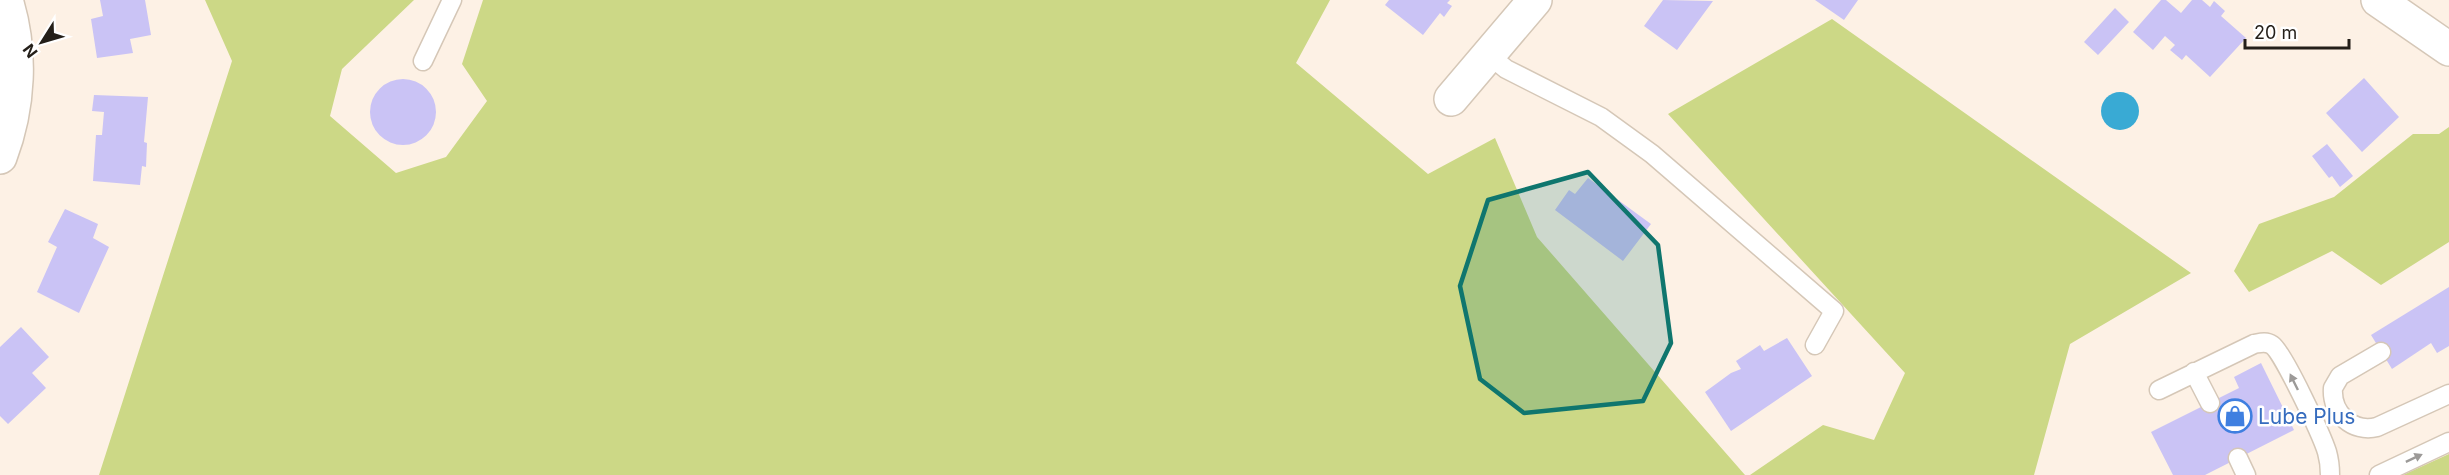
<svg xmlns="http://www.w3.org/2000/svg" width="2449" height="475" viewBox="0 0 2449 475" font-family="Inter,sans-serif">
	<rect width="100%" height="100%" fill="#fdf1e5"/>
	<!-- green -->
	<path fill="#ccd886" d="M205,0H414L342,69L330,116L396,173L446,157L487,101L462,64L483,0H1330L1296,63L1428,174L1495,138L1537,237L1745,475H99L232,61Z
		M1832,19L2191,273L2070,344L2034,475H1750L1823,425L1874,440L1905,373L1668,114Z
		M2449,127V242L2381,285L2332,251L2249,292L2234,271L2259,224L2334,197L2413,134H2439Z
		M2449,454V475H2403Z"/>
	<!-- water -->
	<path fill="#39aad4" d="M2101 111a19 19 0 1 1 38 0a19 19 0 1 1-38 0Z"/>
	<!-- building -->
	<path fill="#cac3f5" d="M100,0H145L151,35L130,39L133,53L97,58L91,19L103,16Z
		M1389,0H1450L1447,3L1452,6L1444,17L1440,13L1423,35L1385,5Z
		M1663,0L1713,1L1677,50L1644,26Z
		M1815,0H1858L1844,20Z
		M2161,0H2166L2181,13L2192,0H2202L2210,7L2214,1L2225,11L2221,16L2246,38L2210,77L2186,55L2182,60L2170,50L2175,45L2165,36L2153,50L2133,32Z
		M2115,8L2129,22L2098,55L2084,42Z
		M2364,78L2399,117L2362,152L2326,113Z
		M370 112a33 33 0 1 1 66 0a33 33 0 1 1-66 0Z
		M94,95L148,97L144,142L147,143L146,167L142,166L140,185L93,181L96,135H102L104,112L92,111Z
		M2327,144L2353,176L2340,187L2332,176L2329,178L2312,156Z
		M1588,178L1651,224L1623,261L1555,210L1569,190L1575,194Z
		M65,209L98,224L93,238L109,247L79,313L37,292L57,247L48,242Z
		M2449,287V346L2437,353L2431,343L2392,369L2371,335Z
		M21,327L49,357L32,373L46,388L8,424L0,416V347Z
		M1787,338L1812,376L1731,431L1705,392L1731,373L1741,369L1736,361L1760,345L1764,351Z
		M2261,363L2294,430L2205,475H2173L2151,432L2239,388L2234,377Z"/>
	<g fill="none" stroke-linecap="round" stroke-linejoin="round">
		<!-- service casing -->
		<g stroke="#d5c7b7" stroke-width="21">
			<path id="service" d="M1489,55L1506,69L1601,117L1652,154L1834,311L1815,345
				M423,61L452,0
				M2381,352L2340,376L2333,388C2331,414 2353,433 2377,427L2449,394
				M2194,372L2210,403
				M2159,390L2254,344C2260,343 2266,341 2272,345C2283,352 2322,436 2327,452C2329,459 2330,467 2330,475
				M2238,458L2246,475
				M2379,475L2449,442"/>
		</g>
		<!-- minor casing -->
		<g stroke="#d5c7b7" stroke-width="36">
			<path id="minor" d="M1451,99L1535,0
				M0,157C19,107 22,51 6,0"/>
		</g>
		<!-- tertiary casing -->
		<g stroke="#d5c7b7" stroke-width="36">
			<path id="tertiary" d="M2378,0L2449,49"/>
		</g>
		<!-- service -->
		<use href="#service" stroke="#fff" stroke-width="18"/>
		<!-- minor -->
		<use href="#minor" stroke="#fff" stroke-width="33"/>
		<!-- tertiary -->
		<use href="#tertiary" stroke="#fff" stroke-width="33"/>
	</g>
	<!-- one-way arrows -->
	<defs><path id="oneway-solid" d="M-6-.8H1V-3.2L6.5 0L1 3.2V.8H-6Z" transform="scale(1.5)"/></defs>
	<g fill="#9c9a98">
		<use href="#oneway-solid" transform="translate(2294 382) rotate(-116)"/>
		<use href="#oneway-solid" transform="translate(2414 458) rotate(-25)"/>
	</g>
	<!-- marked area -->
	<path fill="#0f766e" fill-opacity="0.2" stroke="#0f766e" stroke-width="4.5" stroke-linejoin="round" d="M1588,172L1658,245L1671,343L1643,401L1524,413L1480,379L1460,286L1488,200Z"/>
	<!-- icons -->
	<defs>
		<g id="shop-ring" transform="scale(1.725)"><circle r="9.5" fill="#fff" stroke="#3f7fe0" stroke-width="1.5"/><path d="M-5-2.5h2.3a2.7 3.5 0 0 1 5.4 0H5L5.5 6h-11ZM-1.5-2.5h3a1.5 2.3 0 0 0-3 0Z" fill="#3f7fe0"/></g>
	</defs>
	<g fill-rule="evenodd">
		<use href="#shop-ring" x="2235" y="416"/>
	</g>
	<g text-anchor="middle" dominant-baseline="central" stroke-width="5" stroke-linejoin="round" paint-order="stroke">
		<!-- shop labels -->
		<g font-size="21" fill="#366cbe" stroke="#fff" text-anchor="start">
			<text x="2258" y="416">Lube Plus</text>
		</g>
	</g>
	<!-- north arrow -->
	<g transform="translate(42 42) rotate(233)" stroke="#ffffff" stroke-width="4.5" paint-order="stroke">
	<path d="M0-4.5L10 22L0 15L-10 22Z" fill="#241f19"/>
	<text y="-9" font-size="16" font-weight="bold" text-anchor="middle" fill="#241f19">N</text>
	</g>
	<!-- scale -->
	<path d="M2245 39v9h104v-9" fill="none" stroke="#241f19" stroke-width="3"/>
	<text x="2254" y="39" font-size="18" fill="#241f19" stroke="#ffffff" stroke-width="4.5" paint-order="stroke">20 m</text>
</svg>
